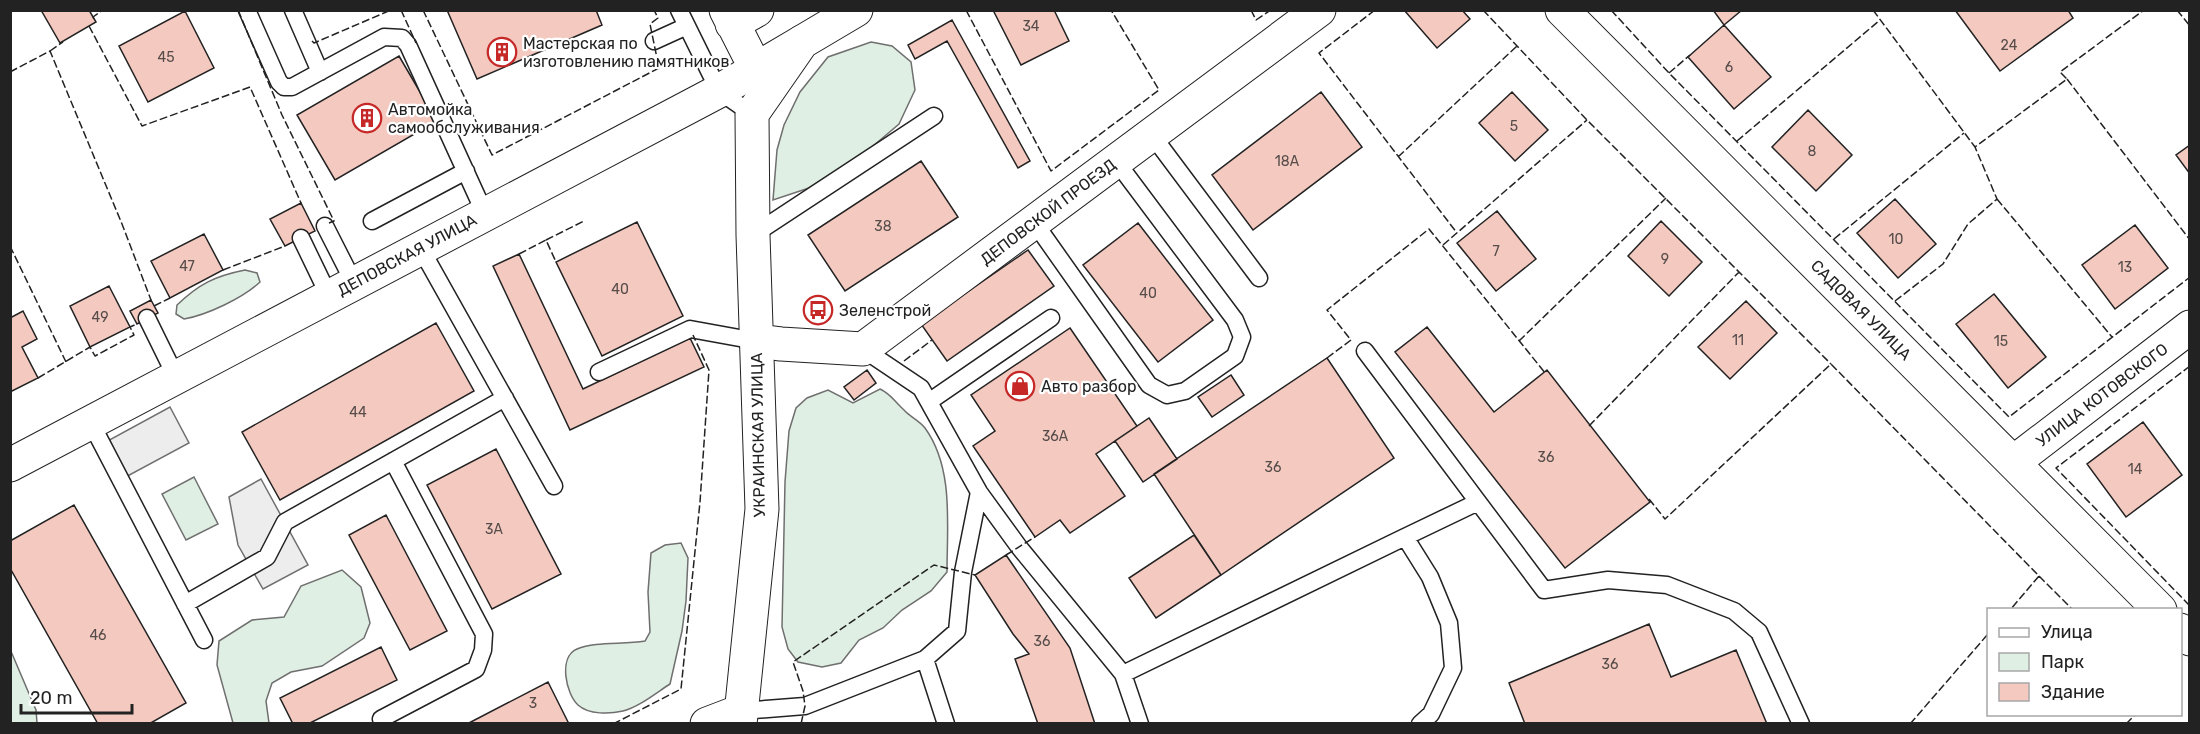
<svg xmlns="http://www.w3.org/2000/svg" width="2200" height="734" viewBox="0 0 2200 734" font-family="Rubik,sans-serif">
	<rect width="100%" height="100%" fill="#fff"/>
	<!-- green -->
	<path fill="#e0efe3" stroke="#6f6f6f" stroke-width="1.5" d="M871,42L892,46L911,62L915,90L899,124L866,152L809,188L773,200L777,150L784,125L800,92L828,57Z
		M245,270L257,273L260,282C243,298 207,315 184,319L176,314L177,305C199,284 215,276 245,270Z
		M880,389C891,394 895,402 904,410C910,417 919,420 925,428C954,468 947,525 947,572L931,591L902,610L883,628L859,640L841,663L822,667L798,662L788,649L782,627L785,482L789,431L796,408L807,398L828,390L853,403Z
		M194,477L218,524L186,540L162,494Z
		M681,543L688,558L686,601L682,631L670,684C656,693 639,707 623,711C610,714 589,715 578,705C566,694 558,657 577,649C596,641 624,645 645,641L650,632L648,592L651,553L665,545Z
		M342,570L361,587L370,623L364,638L322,666L291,672L272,683L266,701L269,723H233L217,665L219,641L252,620L284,617L301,586Z
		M10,649L36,710L37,723H11Z"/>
	<!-- parking -->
	<path fill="#ededed" stroke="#6f6f6f" stroke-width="1.5" d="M170,407L189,443L122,479L102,444Z
		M261,479L308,565L263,589L238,545L229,497Z"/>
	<!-- building -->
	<path fill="#f3c9c0" stroke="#222" stroke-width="1.5" d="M41,10H89L96,22L60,43Z
		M447,10H596L602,25L477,79Z
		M993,10H1054L1069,41L1021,65Z
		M1404,10H1462L1470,19L1437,48Z
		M1713,10H1742L1724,25Z
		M1955,10H2068L2073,18L2000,71Z
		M185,11L214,68L148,102L119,46Z
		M952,20L1030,161L1018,168L947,41L915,59L908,45Z
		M1724,25L1771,77L1734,109L1688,57Z
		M399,56L437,121L335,180L297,115Z
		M1321,92L1362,147L1253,230L1212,175Z
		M1512,92L1548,130L1515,161L1479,123Z
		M1808,110L1852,155L1816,191L1772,147Z
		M2190,145V174L2176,155Z
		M921,161L958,217L845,291L808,235Z
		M1895,199L1936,244L1898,278L1857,233Z
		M301,203L315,231L285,246L270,219Z
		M1497,211L1536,259L1496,291L1457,243Z
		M1661,221L1702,262L1669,296L1628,256Z
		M637,222L683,316L602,356L556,262Z
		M1138,223L1213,320L1158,362L1083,265Z
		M2135,225L2168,268L2115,309L2082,265Z
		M204,234L223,270L170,298L151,261Z
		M1028,250L1054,286L947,361L921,324Z
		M519,254L583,389L690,338L704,367L570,430L493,266Z
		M109,286L130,327L90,347L70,306Z
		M1994,294L2046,357L2008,388L1956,324Z
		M151,300L158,313L137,324L130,311Z
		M1746,301L1777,333L1730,379L1698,347Z
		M23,311L37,339L22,347L38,378L10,392V318Z
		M436,323L474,391L280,500L242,432Z
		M1427,327L1494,412L1547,370L1650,502L1565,568L1395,352Z
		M1070,328L1137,426L1096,454L1125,496L1070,533L1060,520L1035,537L973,446L995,431L971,395Z
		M1327,358L1394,458L1221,575L1154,474Z
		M867,370L876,383L854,400L844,387Z
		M1231,375L1244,395L1212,417L1198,397Z
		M1149,418L1177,459L1143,482L1115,441Z
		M2143,422L2182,475L2126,517L2087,464Z
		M496,449L561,574L492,609L427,485Z
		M74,505L186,703L149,724H98L10,568V541Z
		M386,515L447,631L410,650L349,535Z
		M1194,535L1221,575L1156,618L1129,578Z
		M1006,555L1070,648L1095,724H1038L1015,659L1029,654L1013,634L975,575Z
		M1649,624L1671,677L1736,650L1767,724H1525L1509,683Z
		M381,647L397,680L308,724H293L280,698Z
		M548,682L569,724H467Z"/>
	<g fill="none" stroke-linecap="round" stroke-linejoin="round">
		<!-- lane casing -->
		<g stroke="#222" stroke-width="19">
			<path id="lane" d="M247,10L279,82L284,87H292L384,37L402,38L408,45L485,214
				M293,10L320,72
				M679,10L719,91L752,114
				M654,41L687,26
				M1152,135L1259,278
				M372,221L466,171
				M1034,222L1149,385L1167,395L1185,391L1235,356L1242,337L1235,320L1116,161
				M325,226L354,283
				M753,235L934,116
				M301,238L329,296
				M421,249L554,486
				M147,318L176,377
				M863,349L921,388L979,492L1019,547L1123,674L1405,537
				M1365,351L1544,590L1608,580L1667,585L1734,611L1759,632L1801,724
				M599,372L690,329L756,341
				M930,401L1051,318
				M91,423L204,640
				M185,604L267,557L285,522L505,398
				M925,659L946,724
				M1123,674L1140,724
				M741,711L805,706L925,659L957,631L963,572L979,492
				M381,719L476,669L483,650L484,634L393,461
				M1420,724L1431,714L1453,668L1449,623L1430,577L1405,537L1478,502"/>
		</g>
		<!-- street casing -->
		<g stroke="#222" stroke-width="35">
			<path id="street" d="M726,10L756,69
				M1562,10L2160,610
				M732,24L757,10
				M756,341L781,344L863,349L1319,10
				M2014,462L2190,327
				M10,465L719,91L802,42
				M2180,630L2190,639
				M707,724L741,711"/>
		</g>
		<!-- secondary casing -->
		<g stroke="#222" stroke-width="35">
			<path id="secondary" d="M740,724L762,509L753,235L752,114L802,42L856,10"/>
		</g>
		<!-- lane -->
		<use href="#lane" stroke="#fff" stroke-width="16"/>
		<!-- street -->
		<use href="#street" stroke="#fff" stroke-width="33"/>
		<!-- secondary -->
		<use href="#secondary" stroke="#fff" stroke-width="33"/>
		<!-- fence -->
		<path stroke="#222" stroke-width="1.5" stroke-dasharray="8 3" stroke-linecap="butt" d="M238,10L282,115L334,221L329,223
			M401,10L416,43
			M423,10L492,155L659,68L650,24L658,18L654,10
			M966,10L1051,171L1159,90L1111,10
			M1251,10L1256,20L1271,10
			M1375,10L1319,53L1457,233
			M1483,10L1587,120L1831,364
			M1611,10L1669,73L2009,417L2190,277
			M1873,10L1975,147L2067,79L2060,72L2144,10
			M2177,10L2190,26
			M94,19L93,17L103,10
			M89,26L142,126L250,87L301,203
			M312,41L314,43L391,10
			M50,51L63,42
			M10,72L50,51L122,224L151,300
			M1669,73L1690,55
			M2067,79L2190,240
			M1737,141L1880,20
			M1398,157L1517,46
			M1997,199L2112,337
			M1834,239L1964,133
			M546,240L584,221
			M1443,245L1587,120
			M10,246L66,362
			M519,254L546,240L556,262
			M223,270L285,246
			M1895,301L1943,264L1968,224L1997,199L1975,147
			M154,306L170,298
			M1519,341L1666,198
			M1327,358L1351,340L1327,310L1429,229L1546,374
			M904,361L932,340
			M2190,366L2056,468L2190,606
			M38,378L90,347L95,356L134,335L130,327L137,324
			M1589,426L1739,272
			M1649,499L1665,519L1831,364L2039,576L2010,610
			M1006,555L1035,537
			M2039,576L2073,610
			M613,724L681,689L700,502L709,370L693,335
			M801,724L805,706L803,691L793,662L934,565L975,575
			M1910,724L1988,634
			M2126,724L2136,714"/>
	</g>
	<!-- icons -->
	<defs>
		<g id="building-ring" transform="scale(1.5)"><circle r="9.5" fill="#fff" stroke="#c62828" stroke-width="1.5"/><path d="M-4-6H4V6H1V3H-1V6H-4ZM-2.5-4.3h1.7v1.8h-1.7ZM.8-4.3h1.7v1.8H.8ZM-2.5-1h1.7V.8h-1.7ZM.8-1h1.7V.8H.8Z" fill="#c62828"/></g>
		<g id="bus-ring" transform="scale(1.5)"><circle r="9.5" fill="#fff" stroke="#c62828" stroke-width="1.5"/><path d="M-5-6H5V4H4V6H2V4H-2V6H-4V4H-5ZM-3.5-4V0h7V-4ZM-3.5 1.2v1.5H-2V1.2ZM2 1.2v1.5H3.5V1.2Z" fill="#c62828"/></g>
		<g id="shop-ring" transform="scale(1.5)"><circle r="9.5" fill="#fff" stroke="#c62828" stroke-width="1.5"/><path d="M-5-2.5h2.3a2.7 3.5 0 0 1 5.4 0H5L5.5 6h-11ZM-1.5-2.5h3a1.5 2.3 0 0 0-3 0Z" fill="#c62828"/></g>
	</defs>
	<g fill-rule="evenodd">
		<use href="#building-ring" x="502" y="52"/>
		<use href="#building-ring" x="367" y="118"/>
		<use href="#bus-ring" x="818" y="310"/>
		<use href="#shop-ring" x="1020" y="386"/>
	</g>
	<g text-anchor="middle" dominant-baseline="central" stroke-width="4.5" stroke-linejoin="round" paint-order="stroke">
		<!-- number labels -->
		<g font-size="14" fill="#564c4a">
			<text x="1031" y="26">34</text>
			<text x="2009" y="45">24</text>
			<text x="166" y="57">45</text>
			<text x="1729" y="67">6</text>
			<text x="1514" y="126">5</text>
			<text x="1812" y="151">8</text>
			<text x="1287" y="161">18А</text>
			<text x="883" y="226">38</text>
			<text x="1896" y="239">10</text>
			<text x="1496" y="251">7</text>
			<text x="1665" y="259">9</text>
			<text x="187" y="266">47</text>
			<text x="2125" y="267">13</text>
			<text x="620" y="289">40</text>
			<text x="1148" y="293">40</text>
			<text x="100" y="317">49</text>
			<text x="1738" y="340">11</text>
			<text x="2001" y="341">15</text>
			<text x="358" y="412">44</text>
			<text x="1055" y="436">36А</text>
			<text x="1546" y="457">36</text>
			<text x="1273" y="467">36</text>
			<text x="2135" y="469">14</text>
			<text x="494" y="529">3А</text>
			<text x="98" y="635">46</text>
			<text x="1042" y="641">36</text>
			<text x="1610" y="664">36</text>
			<text x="533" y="703">3</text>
		</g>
		<!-- poi labels -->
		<g font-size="16" fill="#222" stroke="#fff" text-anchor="start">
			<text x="523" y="43">Мастерская по<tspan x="523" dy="18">изготовлению памятников</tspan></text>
			<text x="388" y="109">Автомойка<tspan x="388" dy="18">самообслуживания</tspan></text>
			<text x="839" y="310">Зеленстрой</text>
			<text x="1041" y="386">Авто разбор</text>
		</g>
		<!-- street labels -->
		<g font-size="16" fill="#222" stroke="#fff">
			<text transform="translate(1048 212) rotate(-37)">ДЕПОВСКОЙ ПРОЕЗД</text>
			<text transform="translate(407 255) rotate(-28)">ДЕПОВСКАЯ УЛИЦА</text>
			<text transform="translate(1861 310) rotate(45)">САДОВАЯ УЛИЦА</text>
			<text transform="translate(2102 395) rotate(-37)">УЛИЦА КОТОВСКОГО</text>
			<text transform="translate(758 435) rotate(-91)">УКРАИНСКАЯ УЛИЦА</text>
		</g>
	</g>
	<!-- border -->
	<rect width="2200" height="734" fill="none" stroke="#222222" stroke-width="24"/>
	<!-- legend -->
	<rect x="1987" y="608" width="195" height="108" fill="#ffffff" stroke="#a7a7a7" stroke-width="1.5"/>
	<rect x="1999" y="628" width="30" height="9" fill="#ffffff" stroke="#a7a7a7" stroke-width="1.5"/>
	<text x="2041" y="638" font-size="18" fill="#222222">Улица</text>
	<rect x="1999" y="653" width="30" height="18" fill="#e0efe3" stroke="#a7a7a7" stroke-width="1.5"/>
	<text x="2041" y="668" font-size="18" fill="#222222">Парк</text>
	<rect x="1999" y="683" width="30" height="18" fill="#f3c9c0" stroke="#a7a7a7" stroke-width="1.5"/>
	<text x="2041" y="698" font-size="18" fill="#222222">Здание</text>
	<!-- scale -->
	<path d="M21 704v9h111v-9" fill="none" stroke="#222222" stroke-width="3"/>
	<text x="30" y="704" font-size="18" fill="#222222" stroke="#ffffff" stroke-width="4.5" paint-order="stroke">20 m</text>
</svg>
